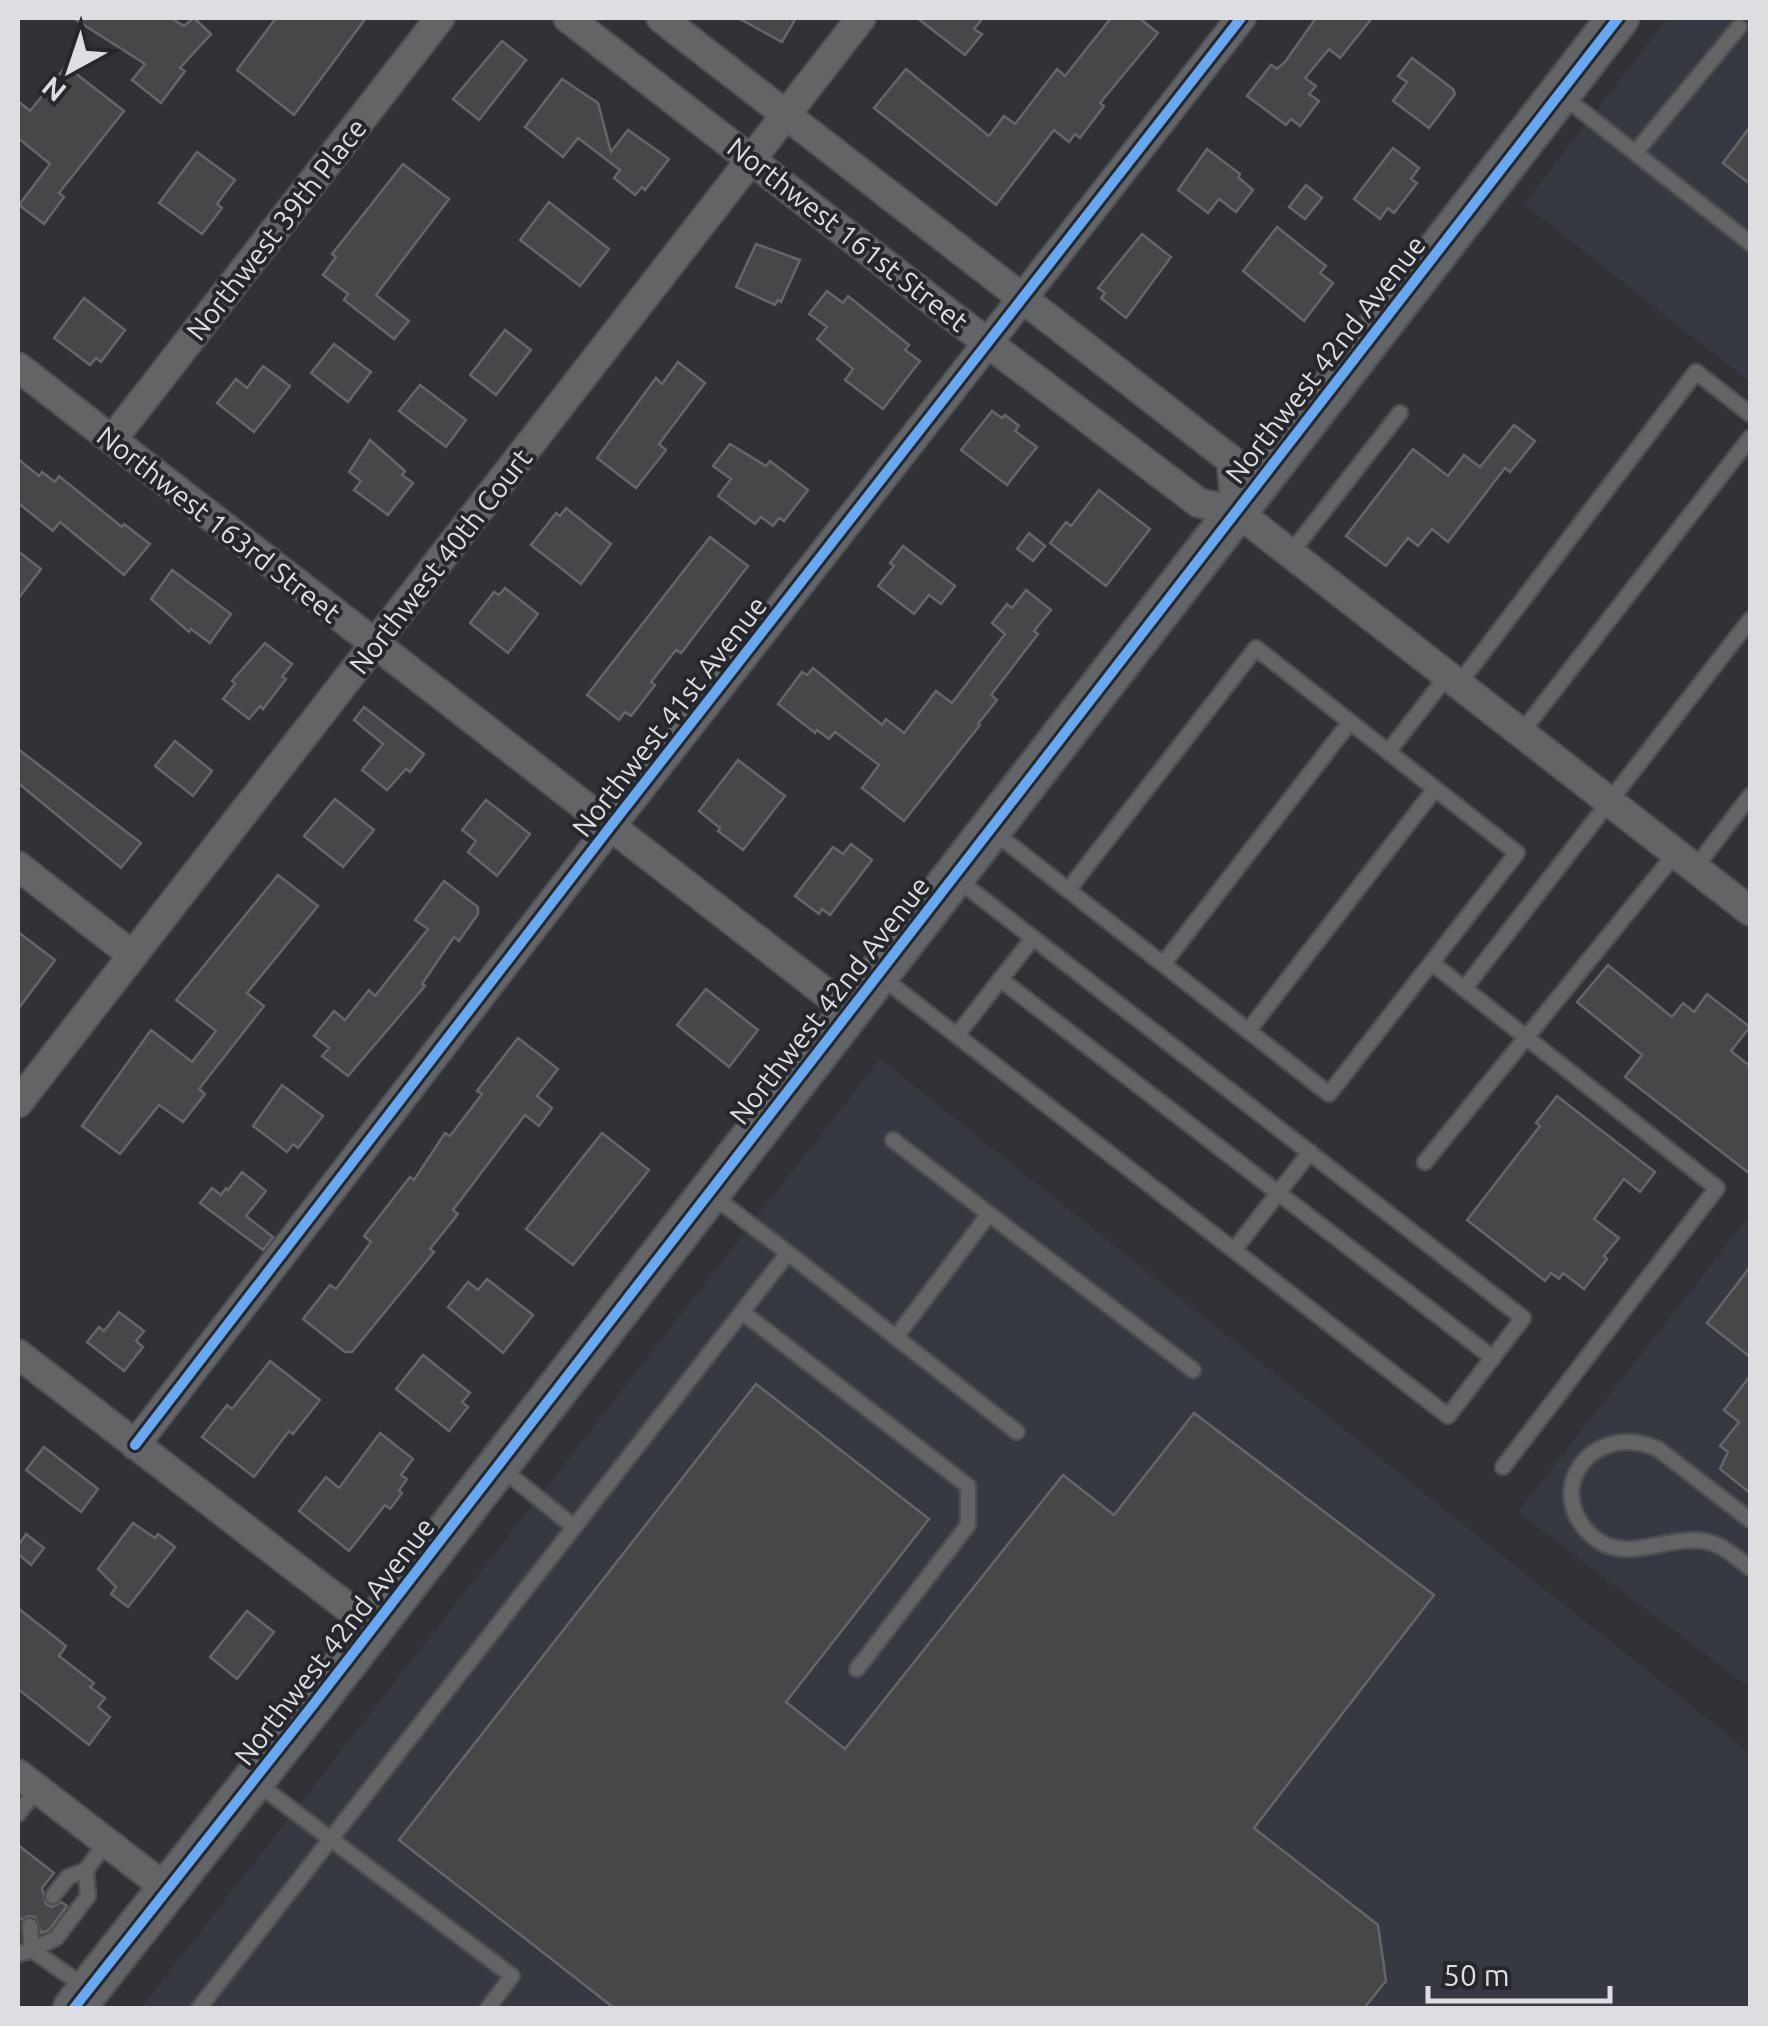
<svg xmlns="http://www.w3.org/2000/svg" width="1768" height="2026" viewBox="0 0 1768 2026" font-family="Ubuntu,sans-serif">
	<rect width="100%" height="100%" fill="#313235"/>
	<!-- built -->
	<path fill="#373942" d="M1668,18H1750V382L1524,204Z
		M880,1059L1750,1753V2008H141Z
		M1750,1215V1688L1518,1512Z"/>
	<!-- building -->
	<path fill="#464749" stroke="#656669" stroke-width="2.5" d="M73,18H171L184,26L194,18L211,34L180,68L185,71L161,103L132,80L145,64Z
		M276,18H366L294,115L237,70Z
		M738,18H796L782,42Z
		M917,18H983L974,29L982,34L965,55Z
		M1111,18H1139L1158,33L1100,103L1104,106L1080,138L1075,134L1069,142L1054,130L996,205L874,108L906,69L989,136L1004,116L1015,124L1057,69L1065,76Z
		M1316,18H1372L1340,58L1329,49L1305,78L1316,86L1309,94L1319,101L1300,126L1291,119L1286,125L1247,96L1271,65L1277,69L1285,62Z
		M502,41L526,60L479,120L453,99Z
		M1412,58L1453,89L1455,94L1429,128L1393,101L1407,82L1398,76Z
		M66,66L124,111L59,193L64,197L44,224L19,205L50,164L18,138V101L30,111Z
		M562,79L598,103L611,152L628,130L669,159L645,190L642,187L635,195L614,178L620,170L578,138L563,157L525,127Z
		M1750,127V184L1723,163Z
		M1393,148L1419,168L1411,179L1417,183L1394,213L1388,208L1380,219L1354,199Z
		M1207,149L1240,174L1238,177L1253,190L1236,212L1219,199L1208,213L1178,190Z
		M197,152L235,180L217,204L222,208L202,234L159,203Z
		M403,164L449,199L376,295L409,321L394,339L344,300L348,294L323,275L336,257L332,254Z
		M1306,185L1322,198L1305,219L1289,207Z
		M549,202L609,249L580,286L520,240Z
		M1277,227L1326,266L1320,273L1333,283L1304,321L1243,271Z
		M1142,234L1171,257L1126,318L1101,298L1105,293L1098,288Z
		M756,244L800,260L781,302L778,300L775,305L736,287Z
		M827,291L843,303L848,296L909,345L905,350L920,361L883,409L845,380L853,369L817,339L827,327L809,314Z
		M84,298L125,330L101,362L96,358L90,365L54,338Z
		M505,330L531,350L496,395L470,375Z
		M334,344L371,372L348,402L311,373Z
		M678,362L705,383L659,444L666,450L636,488L597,458L656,378L662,384Z
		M263,366L290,386L254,432L217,403L236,379L247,388Z
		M420,385L466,420L446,447L399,411Z
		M992,411L1002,418L1005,415L1019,426L1015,431L1037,447L1007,485L961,450Z
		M1514,425L1535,441L1510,472L1505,468L1448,542L1432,529L1418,546L1408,538L1386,566L1346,536L1413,449L1448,476L1464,455L1480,467Z
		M370,440L405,471L402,475L413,483L388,515L354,490L361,481L349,472Z
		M730,444L766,466L770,461L808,490L784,521L779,518L773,526L761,517L755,524L718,496L731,479L713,466Z
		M18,459L39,476L42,472L55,482L59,476L122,527L124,524L150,544L124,575L60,522L53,531L18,503Z
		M1099,490L1150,529L1106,586L1050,543L1066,522L1071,526Z
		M566,508L611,544L581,584L531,545L556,513L560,516Z
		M1029,533L1045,546L1033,561L1017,549Z
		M710,537L748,566L681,653L676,650L651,682L655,685L631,716L625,712L619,720L587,695Z
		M903,546L955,586L941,604L929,595L914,614L878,586L894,566L890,563Z
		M18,551L41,569L18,599Z
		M172,570L231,614L210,643L191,629L189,632L151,599Z
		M505,588L538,614L508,653L470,623L494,592L499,595Z
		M1026,590L1051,610L1034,631L1038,634L991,695L997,700L978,724L980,725L904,821L862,788L879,765L835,732L829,739L817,730L815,733L778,704L802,672L807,675L813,668L882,725L886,719L904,733L936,691L952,703L1005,634L992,623L1007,604L1012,608Z
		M265,643L292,664L282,677L286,679L263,709L260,706L249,719L223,699L235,684L232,681Z
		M364,707L424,754L410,772L406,769L387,790L362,770L383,744L354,720Z
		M175,741L212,771L193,796L155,766Z
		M18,749L141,843L121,868L18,783Z
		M738,760L785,796L743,850L718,831L720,828L699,811Z
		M335,799L374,830L343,867L304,836Z
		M486,800L530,834L497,876L468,852L476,841L462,830Z
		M851,844L872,860L830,915L822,909L819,914L795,896L833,847L843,854Z
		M278,875L318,906L247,993L264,1006L199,1089L205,1094L183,1122L159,1105L120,1154L82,1126L151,1030L192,1062L216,1031L176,1000Z
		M444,881L478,907V914L459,941L454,937L422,984L425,986L348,1076L322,1056L329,1048L314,1036L334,1011L345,1020L369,990L375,996L428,929L415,920Z
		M18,932L55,960L18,1009Z
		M1608,965L1672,1017L1683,1003L1694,1012L1707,994L1750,1027L1731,1051L1750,1066V1174L1625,1077L1642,1055L1577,1002Z
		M706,989L758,1030L729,1067L677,1025Z
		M518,1038L558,1069L537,1096L552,1108L539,1126L525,1115L453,1210L458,1214L430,1249L434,1252L352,1352H345L303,1319L330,1285L336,1289L371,1242L364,1236L410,1177L414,1180L445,1133L450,1136L482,1094L477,1091Z
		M282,1085L323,1116L298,1148L293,1144L287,1152L253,1126Z
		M1557,1096L1655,1172L1640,1192L1624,1179L1594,1219L1619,1238L1604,1256L1607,1259L1584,1289L1563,1273L1559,1279L1551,1273L1545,1281L1467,1220L1540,1126L1536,1123Z
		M602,1133L649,1170L573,1265L526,1229Z
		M242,1172L266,1191L246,1216L273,1237L263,1250L200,1203L212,1188L221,1195L226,1188L228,1190Z
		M1750,1267V1357L1707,1323Z
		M487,1279L533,1315L503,1353L448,1307L468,1282L478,1290Z
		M119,1312L144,1331L136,1341L143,1347L124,1371L87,1342L99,1327L104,1331Z
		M423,1355L470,1393L462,1402L468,1407L449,1431L396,1389Z
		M270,1361L320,1400L293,1434L289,1431L254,1477L202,1437L227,1405L232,1409Z
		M1750,1376V1493L1720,1469L1728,1452L1720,1446L1739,1422L1724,1410Z
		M756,1384L929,1519L786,1702L845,1749L1063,1475L1114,1515L1194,1413L1434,1595L1254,1828L1378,1925L1386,1981L1364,2008H614L399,1840Z
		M380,1433L413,1459L401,1475L407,1479L399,1490L402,1493L390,1509L385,1505L349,1551L299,1511L326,1477L339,1488Z
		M44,1447L98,1489L81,1512L26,1470Z
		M133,1523L155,1538L158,1534L175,1547L128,1607L111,1594L116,1587L98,1569Z
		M26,1534L44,1548L31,1565L18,1554V1546Z
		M18,1608L66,1646L59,1656L94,1683L90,1687L105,1698L98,1707L110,1717L89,1745L18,1689Z
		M247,1611L274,1632L237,1679L210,1657Z
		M18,1845L54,1873L42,1888L46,1904L52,1907L61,1902L67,1906L49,1930L41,1933L35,1917L28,1916L22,1920L18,1917Z"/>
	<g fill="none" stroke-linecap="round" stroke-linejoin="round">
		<!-- lane casing -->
		<g stroke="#4d4e50" stroke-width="19">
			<path id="lane" d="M1564,97L1750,243
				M1635,153L1739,27
				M1290,554L1400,413
				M1458,685L1696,372L1750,414
				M1521,733L1750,438
				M1388,752L1447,676
				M994,832L1329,1094L1517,853L1256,648L1068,890
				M1695,868L1750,796
				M1432,963L1717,1188L1503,1467
				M1163,964L1350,722
				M880,976L1448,1416L1523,1318L957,879
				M1000,979L1493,1358
				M1464,989L1750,620
				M1248,1031L1435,789
				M957,1035L1033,938
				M893,1140L989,1214L896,1337
				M1425,1162L1676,853
				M713,1196L788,1253
				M989,1214L1193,1370
				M1234,1250L1310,1152
				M742,1312L968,1486V1525L857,1669
				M501,1468L574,1527
				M1750,1520L1658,1449C1593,1420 1542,1489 1591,1535C1624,1566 1666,1535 1704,1541C1722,1544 1736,1557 1750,1568
				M254,1781L512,1976L488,2008
				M18,1814L37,1789
				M53,1896L68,1877L86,1870
				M30,1926L32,1950L56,1938L88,1896L86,1870L106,1843
				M18,1954L32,1950L88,1989
				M199,2008L788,1253L1017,1432"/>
		</g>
		<!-- street casing -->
		<g stroke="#4d4e50" stroke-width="32">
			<path id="street" d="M568,18L947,312L1199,503L1236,511L1750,911
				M661,18L1231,460L1236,511
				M18,367L849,1011
				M112,440L440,18
				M18,866L132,955
				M18,1103L861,18
				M18,1354L373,1627
				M135,1445L610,827L1241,18
				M18,1774L167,1889"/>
		</g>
		<!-- secondary casing -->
		<g stroke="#4d4e50" stroke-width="45">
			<path id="secondary" d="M74,2008L313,1705L1618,18"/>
		</g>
		<!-- lane -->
		<use href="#lane" stroke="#636466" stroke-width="14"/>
		<!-- street -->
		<use href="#street" stroke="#636466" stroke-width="28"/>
		<!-- secondary -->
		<use href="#secondary" stroke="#636466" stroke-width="40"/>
		<!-- cycleway casing -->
		<g stroke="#26272c" stroke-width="16">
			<path id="cycleway" d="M135,1445L610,827L1241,18
				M74,2008L313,1705L1618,18"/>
		</g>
		<!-- cycleway -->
		<use href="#cycleway" stroke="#66a8f1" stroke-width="10"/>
	</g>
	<g text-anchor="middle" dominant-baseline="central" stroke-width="8" stroke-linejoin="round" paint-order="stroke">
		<!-- street labels -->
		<g font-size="28" fill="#dddee1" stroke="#26272c">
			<text transform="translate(276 229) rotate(-52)">Northwest 39th Place</text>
			<text transform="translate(848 234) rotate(38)">Northwest 161st Street</text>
			<text transform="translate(1325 359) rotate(-52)">Northwest 42nd Avenue</text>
			<text transform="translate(219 524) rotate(38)">Northwest 163rd Street</text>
			<text transform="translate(440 561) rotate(-52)">Northwest 40th Court</text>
			<text transform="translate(669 716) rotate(-52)">Northwest 41st Avenue</text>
			<text transform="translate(829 1000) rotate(-52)">Northwest 42nd Avenue</text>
			<text transform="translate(334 1641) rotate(-52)">Northwest 42nd Avenue</text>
		</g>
	</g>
	<!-- border -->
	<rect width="1768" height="2026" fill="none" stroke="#dddee1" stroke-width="40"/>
	<!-- north arrow -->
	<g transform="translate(70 70) rotate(220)" stroke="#26272c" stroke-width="8" paint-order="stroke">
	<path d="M0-8L18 38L0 25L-18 38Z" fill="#dddee1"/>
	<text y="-15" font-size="28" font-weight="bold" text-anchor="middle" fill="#dddee1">N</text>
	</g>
	<!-- scale -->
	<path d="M1428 1986v15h182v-15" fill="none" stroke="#dddee1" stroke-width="5"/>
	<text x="1443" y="1986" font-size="30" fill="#dddee1" stroke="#26272c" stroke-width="8" paint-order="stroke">50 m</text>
</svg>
